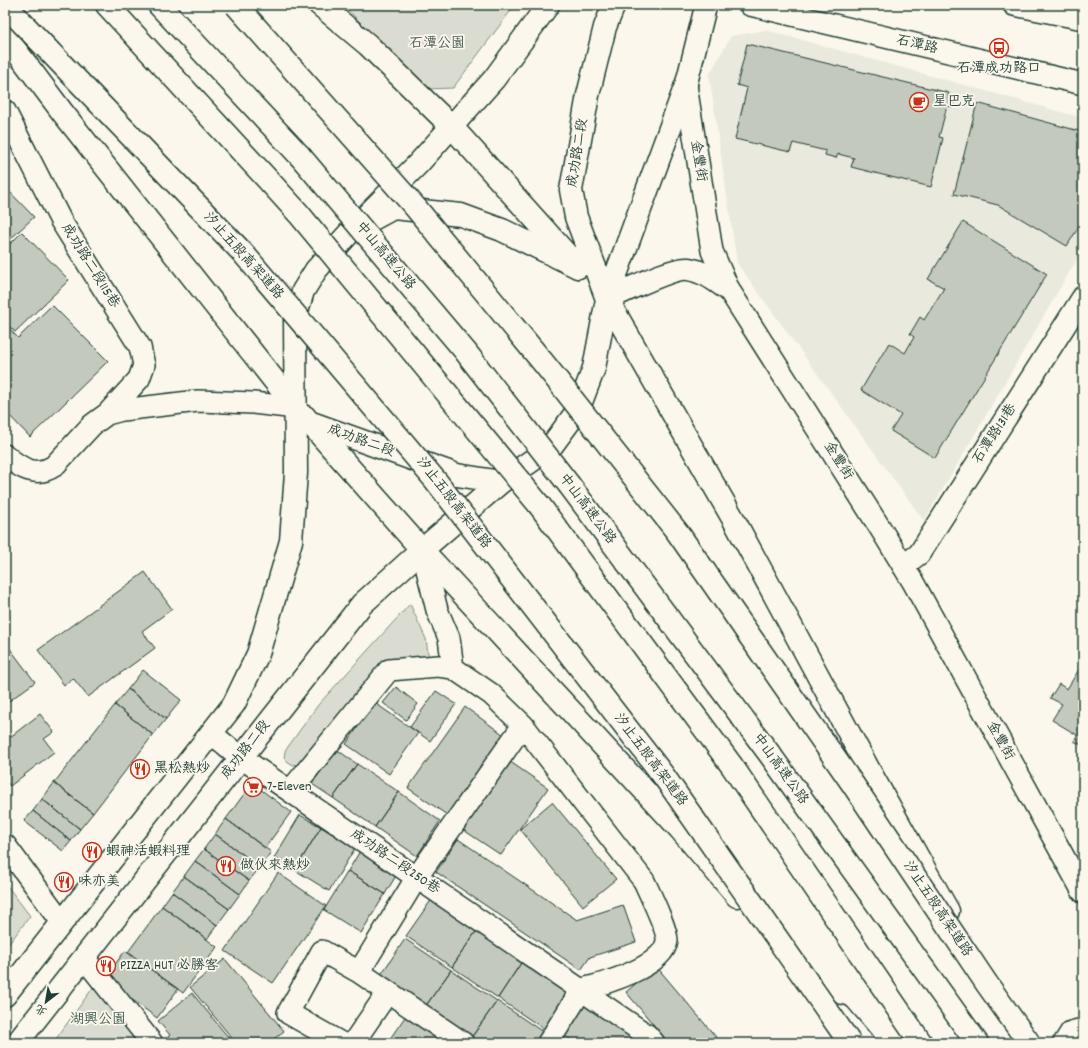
<svg xmlns="http://www.w3.org/2000/svg" width="1088" height="1048" viewBox="0 0 1088 1048" font-family="Dekko,'LXGW WenKai TC',sans-serif">
	<rect width="100%" height="100%" fill="#fbf7ec"/>
	<filter id="ink" filterUnits="userSpaceOnUse"><feTurbulence type="fractalNoise" baseFrequency=".025" numOctaves="2"/><feDisplacementMap in="SourceGraphic" scale="8" xChannelSelector="R" yChannelSelector="G"/><feConvolveMatrix kernelMatrix="1 2 1 2 8 2 1 2 1" color-interpolation-filters="sRGB"/></filter>
	<g filter="url(#ink)">
		<!-- built -->
		<path fill="#eae9de" d="M766,30L1083,118V249L924,521L737,263L709,75L731,36Z"/>
		<!-- green -->
		<path fill="#dbdcd1" stroke="#7d8c82" d="M343,5H515L453,88L427,89Z
			M410,604L426,639L429,660L379,672L298,764L293,765L284,759L285,751L318,705Z
			M5,883L30,916L5,949Z
			M97,982L144,1043H53Z"/>
		<!-- building -->
		<path fill="#c4c9be" stroke="#1f3d34" d="M747,44L949,93L948,96L955,97L953,107L947,106L939,137L943,138L931,187L851,167L854,158L838,154L836,158L825,155L826,151L793,143L790,152L735,139L747,88L737,85Z
			M977,103L1079,131L1083,128V220L1067,246L998,205L954,194Z
			M5,187L34,217L5,244Z
			M963,222L1047,274L935,458L891,431L901,415L861,390L889,343L905,353L914,337L910,334L920,317L924,320L944,288L928,279Z
			M22,232L69,280L15,332L5,322V249Z
			M52,305L108,361L30,437L5,411V324L18,338Z
			M145,572L172,609L142,631L155,648L88,697L73,678L64,685L38,650Z
			M5,642L35,682L5,704Z
			M1083,663V746L1074,741L1077,735L1052,720L1062,704L1050,698L1059,684L1067,689Z
			M143,670L181,700L166,719L128,689Z
			M396,687L418,704L406,720L383,703Z
			M128,689L166,719L153,735L115,705Z
			M436,691L456,704L430,741L410,727Z
			M375,703L418,733L389,774L346,744Z
			M115,705L153,735L93,813L54,783Z
			M465,707L504,735L447,815L408,788Z
			M40,714L54,732L44,739L54,752L10,786L5,780V741Z
			M336,749L357,764L333,798L312,784Z
			M509,761L548,788L501,855L462,829Z
			M357,764L399,792L375,827L333,798Z
			M54,783L93,813L80,829L42,799Z
			M252,783L291,812L265,848L226,819Z
			M399,792L440,821L417,856L375,827Z
			M42,799L80,829L71,841L33,811Z
			M552,802L616,879L583,906L520,829Z
			M33,811L71,841L63,851L24,821Z
			M300,815L321,827L295,870L274,858Z
			M226,819L271,852L260,867L215,834Z
			M321,827L355,848L329,891L295,870Z
			M215,834L260,867L249,881L204,849Z
			M458,839L577,920L623,905L636,942L590,957L581,970L436,872Z
			M204,849L249,881L240,894L195,861Z
			M360,851L397,874L385,894L348,871Z
			M195,861L240,894L229,909L184,876Z
			M348,871L385,894L361,933L324,910Z
			M278,873L326,906L273,983L225,951Z
			M184,876L229,909L217,925L172,892Z
			M172,892L217,925L207,939L162,906Z
			M432,899L477,930L452,967L406,936Z
			M162,906L217,947L183,993L128,952Z
			M477,930L523,960L498,998L452,967Z
			M405,939L451,970L425,1007L380,976Z
			M125,951L178,989L157,1018L104,979Z
			M225,959L284,1031L269,1043H236L190,987Z
			M523,960L569,991L544,1029L498,998Z
			M656,966L721,1043H669L626,992Z
			M451,970L497,1001L471,1038L425,1007Z
			M192,993L233,1043H161L170,1035L158,1021Z
			M497,1001L543,1032L535,1043H479L471,1038Z
			M582,1002L627,1031L636,1043H576L562,1034Z
			M407,1014L450,1043H387Z"/>
		<g fill="none" stroke-linecap="round" stroke-linejoin="round">
			<!-- minor casing -->
			<g stroke="#1f3d34" stroke-width="24">
				<path id="minor" d="M706,5L686,85L712,251L729,290L882,531L913,582L1083,892
					M750,5L1083,84
					M1014,5L1083,19
					M5,111L61,221L140,347L144,365L139,379L107,414
					M5,455C20,468 36,478 54,466L92,425L107,414L122,410L198,401L253,403L296,408
					M422,550L437,610L449,638L453,668
					M903,566L919,554L1083,297
					M211,733L240,757L647,1035L654,1043
					M291,790L389,670L438,666L453,668L491,694L523,725L644,881C649,892 668,931 667,941C663,967 604,984 582,989
					M5,845L62,922
					M84,958L152,1043
					M341,1043L288,1013L322,951L359,972
					M353,1043L388,992
					M463,1043L359,972L417,877L523,725
					M548,1043L582,989
					M1064,1043L1071,1032L1083,1029"/>
			</g>
			<!-- major casing -->
			<g stroke="#1f3d34" stroke-width="25">
				<path id="major" d="M369,221L393,208L461,215L502,230L578,267
					M607,299L576,217L571,190L588,95L605,27L614,5
					M607,299C624,292 672,267 688,269C704,271 717,282 729,290
					M305,417L309,422L457,475L501,482
					M5,995L234,704L258,654L291,541L296,473L295,318L303,291L316,270L351,231L418,164L494,79L548,5
					M17,1043L362,604L422,550L501,482L550,448L578,410L594,368L607,299L686,85"/>
			</g>
			<!-- highway casing -->
			<g stroke="#1f3d34" stroke-width="25">
				<path id="highway" d="M107,5L270,182
					M159,5L300,156
					M320,5L368,45L452,127L578,267
					M5,36L63,113L296,408
					M607,299L735,522L870,772L948,911
					M309,422L422,550L680,829L737,896
					M570,486L771,756L977,1043
					M540,506L732,766L921,1043
					M840,1016L863,1043"/>
			</g>
			<!-- minor -->
			<use href="#minor" stroke="#fbf7ec" stroke-width="21"/>
			<!-- major -->
			<use href="#major" stroke="#fbf7ec" stroke-width="22"/>
			<!-- highway -->
			<use href="#highway" stroke="#fbf7ec" stroke-width="22"/>
			<!-- highway-bridge casing -->
			<g stroke="#1f3d34" stroke-width="25" stroke-linecap="butt">
				<path id="highway-bridge" d="M5,5L243,253L436,481L663,775L850,1043
					M236,5L416,208L546,366L678,533L852,783L987,984L1029,1043
					M300,156L465,351L570,486
					M270,182L299,214L540,506"/>
			</g>
			<!-- highway-bridge -->
			<use href="#highway-bridge" stroke="#fbf7ec" stroke-width="22"/>
		</g>
	</g>
	<!-- icons -->
	<defs>
		<g id="bus-ring" transform="scale(1)"><circle r="9.5" fill="#fbf7ec" stroke="#c8321e" stroke-width="1.5"/><path d="M-5-6H5V4H4V6H2V4H-2V6H-4V4H-5ZM-3.5-4V0h7V-4ZM-3.5 1.2v1.5H-2V1.2ZM2 1.2v1.5H3.5V1.2Z" fill="#c8321e"/></g>
		<g id="cafe-ring" transform="scale(1)"><circle r="9.5" fill="#fbf7ec" stroke="#c8321e" stroke-width="1.5"/><path d="M-5.5-4.5H6V0H3Q3 3.5 0 3.5H-2.5Q-5.5 3.5-5.5 0ZM3-3.2v2h1.7v-2ZM-6 4.5H4V6H-6Z" fill="#c8321e"/></g>
		<g id="restaurant-ring" transform="scale(1)"><circle r="9.5" fill="#fbf7ec" stroke="#c8321e" stroke-width="1.5"/><path d="M-5-6h1v4h1v-4h1v4h1v-4h1v5L-1.5 .5V6h-2V.5L-5-1ZM5-6V6H3V1.5H1.5Q1.5-4 5-6Z" fill="#c8321e"/></g>
		<g id="supermarket-ring" transform="scale(1)"><circle r="9.5" fill="#fbf7ec" stroke="#c8321e" stroke-width="1.5"/><path d="M-6-5.5h2.5l.6 2H6L4.5 2H-2.5L-4.4-4H-6ZM-1.5 3.2a1.3 1.3 0 1 0 .1 0ZM3 3.2a1.3 1.3 0 1 0 .1 0Z" fill="#c8321e"/></g>
	</defs>
	<g fill-rule="evenodd">
		<use href="#bus-ring" x="999" y="48"/>
		<use href="#cafe-ring" x="919" y="102"/>
		<use href="#restaurant-ring" x="140" y="769"/>
		<use href="#supermarket-ring" x="253" y="787"/>
		<use href="#restaurant-ring" x="92" y="852"/>
		<use href="#restaurant-ring" x="226" y="866"/>
		<use href="#restaurant-ring" x="64" y="882"/>
		<use href="#restaurant-ring" x="106" y="966"/>
	</g>
	<g text-anchor="middle" dominant-baseline="central" stroke-width="3.5" stroke-linejoin="round" paint-order="stroke">
		<!-- park labels -->
		<g font-size="14" fill="#455d53" stroke="#fbf7ec">
			<text x="437" y="44">石潭公園</text>
			<text x="98" y="1020">湖興公園</text>
		</g>
		<!-- street labels -->
		<g font-size="14" fill="#1f3d34" stroke="#fbf7ec">
			<text transform="translate(917 45) rotate(13)">石潭路</text>
			<text transform="translate(578 153) rotate(-81)">成功路二段</text>
			<text transform="translate(698 161) rotate(81)">金豐街</text>
			<text transform="translate(243 256) rotate(48)">汐止五股高架道路</text>
			<text transform="translate(385 256) rotate(50)">中山高速公路</text>
			<text transform="translate(90 266) rotate(58)">成功路二段115巷</text>
			<text transform="translate(995 434) rotate(-57)">石潭路131巷</text>
			<text transform="translate(361 441) rotate(20)">成功路二段</text>
			<text transform="translate(838 461) rotate(58)">金豐街</text>
			<text transform="translate(453 503) rotate(52)">汐止五股高架道路</text>
			<text transform="translate(587 509) rotate(53)">中山高速公路</text>
			<text transform="translate(1000 741) rotate(61)">金豐街</text>
			<text transform="translate(246 750) rotate(-52)">成功路二段</text>
			<text transform="translate(650 760) rotate(53)">汐止五股高架道路</text>
			<text transform="translate(780 769) rotate(54)">中山高速公路</text>
			<text transform="translate(395 862) rotate(34)">成功路二段250巷</text>
			<text transform="translate(937 909) rotate(56)">汐止五股高架道路</text>
		</g>
		<!-- poi labels -->
		<g font-size="14" fill="#1f3d34" stroke="#fbf7ec" text-anchor="start">
			<text x="999" y="69" text-anchor="middle">石潭成功路口</text>
			<text x="933" y="102">星巴克</text>
			<text x="154" y="769">黑松熱炒</text>
			<text x="267" y="787">7-Eleven</text>
			<text x="106" y="852">蝦神活蝦料理</text>
			<text x="240" y="866">做伙來熱炒</text>
			<text x="78" y="882">味亦美</text>
			<text x="120" y="966">PIZZA HUT 必勝客</text>
		</g>
	</g>
	<!-- margin -->
	<rect width="1088" height="1048" fill="none" stroke="#fbf7ec" stroke-width="20"/>
	<rect x="10" y="10" width="1068" height="1028" fill="none" stroke="#1f3d34" stroke-width="1.5" filter="url(#ink)"/>
	<!-- north arrow -->
	<g transform="translate(46 1002) rotate(211)" stroke="#fbf7ec" stroke-width="3" paint-order="stroke">
	<path d="M0-3L7 15L0 10L-7 15Z" fill="#1f3d34"/>
	<text y="-6" font-size="11" font-weight="bold" text-anchor="middle" fill="#1f3d34">北</text>
	</g>
</svg>
